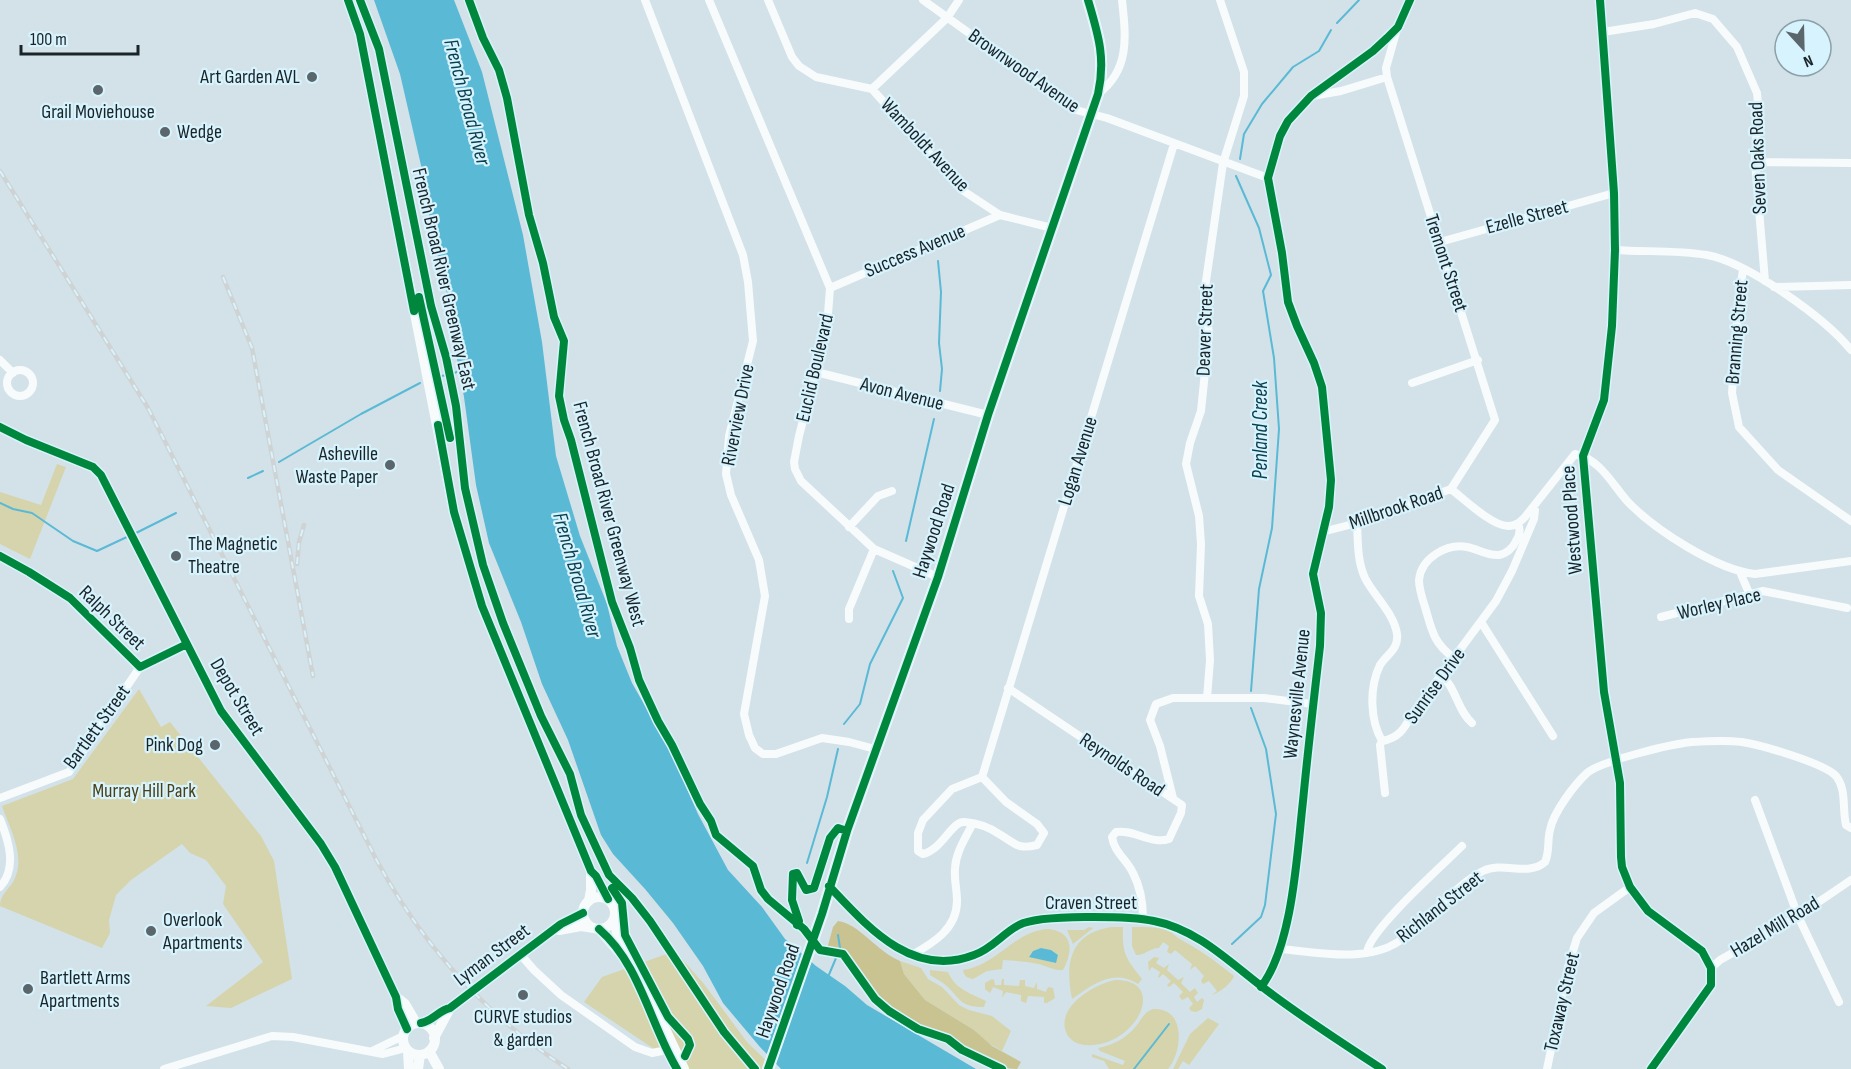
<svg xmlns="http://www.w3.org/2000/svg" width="1851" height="1069" viewBox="0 0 1851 1069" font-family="'Sofia Sans Condensed',sans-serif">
	<rect width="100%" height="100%" fill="#d2e2e8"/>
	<!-- green -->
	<path fill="#d6d4ac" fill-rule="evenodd" d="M57,464L66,467L30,559L0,544V492L41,505Z
		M139,689L161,727L170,722L261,836L274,861L292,979L231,1008L206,1006L263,962L223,904L226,886L206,860L190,853L182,844L131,880L116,895L109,920L110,933L102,948L0,906C0,895 7,891 13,882C27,858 10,829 2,806L73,779Z
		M1089,927L1093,928L1073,944L1067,930H1084Z
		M1111,927H1123C1122,955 1126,958 1142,979L1138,984C1113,968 1092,985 1072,999C1065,964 1069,934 1111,927Z
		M1132,927C1143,927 1160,926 1170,932C1173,933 1175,936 1178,938C1200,950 1214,960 1234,976C1231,984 1220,992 1212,995L1217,991L1209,981L1203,984L1201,981L1204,976L1195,966L1190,970L1192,964L1175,950L1171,954L1167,952L1169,946L1163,942L1159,948C1150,948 1144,956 1136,955L1132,946Z
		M1049,929C1074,932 1073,952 1063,970C1055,971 1047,966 1038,964C1027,961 1015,961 1003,960L1002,969L987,971L973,979C967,978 964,976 963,970C998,965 1015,930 1049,929ZM1041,948L1051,950L1058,955L1055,963L1029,956L1033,951Z
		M675,951L704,984L747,1042L775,1069H684L584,1002L602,977Z
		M1154,957L1159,958L1156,963L1164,968L1169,964L1167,970L1178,980L1184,977L1181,983L1190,992L1195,988L1198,993L1194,997L1197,1002L1202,998L1204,1000L1202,1009L1196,1012L1191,1011L1189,1008L1193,1004L1188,997L1182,1000L1179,996L1183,992L1174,983L1169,987L1167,985L1171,981L1163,974L1159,978L1158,977L1160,972L1152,967L1149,971L1148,962Z
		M900,961L921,968L928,979L942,987L959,1005L969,1010L992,1016L1011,1031L1002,1051L988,1043L974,1030L925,1000L904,974Z
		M930,970L948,972C955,989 970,993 986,1001L984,1007C957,1007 961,997 943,983C939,980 934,978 930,975Z
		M992,979L994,980L995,985H1001L1002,979H1004V985L1019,986L1020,980H1025V986L1034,988L1037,982V989L1046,992L1048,987L1053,988L1055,998L1047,1003H1044V997L1028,996L1026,1003L1021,1001V995L1006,992L1002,998L1003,991L993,987L990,993L985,989V983Z
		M1115,980C1167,979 1139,1042 1093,1045C1084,1046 1074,1044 1068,1036C1052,1009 1094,984 1115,980Z
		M1153,1009C1186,1007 1183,1051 1168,1069H1109L1104,1061L1092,1057V1054L1123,1065L1125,1061L1100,1051L1098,1048C1113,1045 1127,1038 1136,1026C1142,1019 1144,1012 1153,1009Z
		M1208,1018L1219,1024L1189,1065L1183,1061L1178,1069H1173L1190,1034Z"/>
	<!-- forest -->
	<path fill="#c8c391" d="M838,921C858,923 878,952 900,961L904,974L925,1000L974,1030L992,1046L1021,1062L1017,1069C992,1069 971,1050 950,1039C943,1035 935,1033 928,1030C909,1023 890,1014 876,999C864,986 854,968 845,952L842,949H827L833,927Z"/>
	<!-- water -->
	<path fill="#5ab9d5" d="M374,0H454L482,72L523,235L542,342L556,456L580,536L607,604L617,646L632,683L669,748L698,814L728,870L762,907L785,939L816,966L845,986L867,1005L976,1069H781L760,1047L723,1003L703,966L673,923L645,889L613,854L601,835L568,740L542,684L521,622L489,543L476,485L464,397L457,359L454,323L431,228L423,174L400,74Z
		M1041,948L1051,950L1058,955L1056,963L1029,957L1033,951Z"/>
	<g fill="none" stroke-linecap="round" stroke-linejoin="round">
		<!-- stream -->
		<path stroke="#5ab9d5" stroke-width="2" d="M1337,23L1359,0
			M1240,159L1244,134L1262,104L1293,67L1319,51L1331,30
			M1236,176L1259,228L1271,275L1263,291L1274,358L1279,429L1272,528L1259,589L1251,691
			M938,261L941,292L939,343L942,369L940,391
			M440,376L450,375L461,370
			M279,462L361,414L420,383
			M248,478L263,471
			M0,503L13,509L32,513L73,541L97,551L129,536
			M134,534L176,513
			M906,541L934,419
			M844,724L860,704L870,664L903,598L893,571
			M807,863L827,797L838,749
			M838,935L840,948
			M1232,944L1261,917L1265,905L1276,814L1266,749L1251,708
			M828,977L836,958
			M1134,1069L1169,1024"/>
		<!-- street -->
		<path stroke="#f8fbfc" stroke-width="8" d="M645,0L743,255L748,282L753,341L729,436L726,474L731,495L759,560L765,596L744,714L749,735L755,748L763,754H776L822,738L849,742L875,749
			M709,0L830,288L827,327L799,436L794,462L795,469L801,481L874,549L938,577
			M768,0L792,57L799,66L816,77L872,89L962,190L1000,215L1052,228
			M923,0L1076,110L1107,118L1268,178
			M1397,29L1386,68L1387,77L1495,420L1451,489
			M1603,32L1654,24L1695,13L1713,19L1737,47L1757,93L1758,104L1755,162L1765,281
			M872,89L947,18L959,0
			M1098,94C1130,70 1126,37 1122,0
			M1312,96L1341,91L1387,77
			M1755,162L1851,163
			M1440,242L1614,193
			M1615,250C1645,252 1677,250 1707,255C1747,262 1825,318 1851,350
			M1743,269L1738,308L1732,393L1739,427L1778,470L1851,521
			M1774,287L1851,285
			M830,288L1000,215
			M0,360L13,373
			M7 383a13 13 0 1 1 26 0a13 13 0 1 1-26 0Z
			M816,372L988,415
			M1412,383L1478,360
			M1451,489C1464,499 1492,526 1508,526C1516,526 1520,522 1525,517L1575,454C1600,459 1612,484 1628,502C1655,530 1717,570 1755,574L1851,561
			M1357,523C1358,541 1357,561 1365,578C1374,596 1394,613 1397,634C1399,649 1387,654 1380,665C1369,688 1370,720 1382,741C1400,738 1405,727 1413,713L1496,601L1512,571L1534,519L1535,510L1532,508
			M849,527L878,496L892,491
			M1322,532L1357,523L1451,489
			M0,556L29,572L70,598L140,667
			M1740,572L1749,593
			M1661,617L1763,591L1847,608
			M849,619V609L874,549
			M1481,622L1553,736
			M1454,658C1433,643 1432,630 1425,607C1422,598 1419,589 1419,580C1421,558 1447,543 1467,547C1478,549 1487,556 1499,555C1506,554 1513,548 1516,541C1520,535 1521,530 1518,524
			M1441,675C1456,687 1457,710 1472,723
			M1008,688L1182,805L1181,813L1169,839C1151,845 1134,829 1116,832L1112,837C1114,852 1127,860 1133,873C1141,888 1143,903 1143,919
			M1207,698L1210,660L1208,624L1199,596L1201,544L1199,516L1186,464L1190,443L1201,411L1209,333L1204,295L1223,163L1244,96V72L1220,0
			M1382,741L1380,745L1385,793
			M982,777L1174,144
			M982,777L1006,802L1037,824L1044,833L1037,845C1017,850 1015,843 999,834C989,827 976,823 965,822C952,820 943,849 923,854L918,851V833L923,820L952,789Z
			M0,798L69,772L140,667L187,644
			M1173,798L1160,746L1150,720L1156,704L1173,698H1264L1313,704
			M1755,800L1798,916L1839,1002
			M0,819C8,839 18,868 0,887
			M1280,949C1317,952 1365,963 1398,942C1410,934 1420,924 1430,915C1446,900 1463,881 1483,871C1503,861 1528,877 1545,862C1550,851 1547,841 1550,830C1553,813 1574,785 1587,773C1601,761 1671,744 1692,742C1707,741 1727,740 1742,742C1761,745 1824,763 1836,776C1847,790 1842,809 1846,825L1851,828
			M1367,953C1367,932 1444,864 1462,846
			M520,954L534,970L561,995L635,1047L652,1053L667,1050
			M912,955C933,943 957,929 957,901C957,890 954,879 955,868C956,852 965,839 972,825
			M1711,968L1720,960L1798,916L1851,880
			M1261,987C1293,945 1297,853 1303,801C1308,749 1314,698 1320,646L1321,613L1313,574L1329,507L1331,480L1322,387L1314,363L1297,326L1288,302L1282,253L1268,178L1280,136L1288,121L1311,96L1373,51L1387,38L1398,27L1410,0
			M372,1051L403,1036
			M164,1069L272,1036L293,1037L383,1054L406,1048
			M1547,1069L1568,967L1577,938L1594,913L1630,887"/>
		<!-- secondary -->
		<path stroke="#f8fbfc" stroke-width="10" d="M348,0L360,34L454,512L482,606L591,871L596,876L608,899
			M1600,0L1614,193L1615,250L1612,326L1604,400L1583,456L1604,692L1620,783L1621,857L1622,867L1630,887L1648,911L1702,951L1711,968V985L1651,1069
			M0,427L26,440L93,467L101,475L221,711L321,844L335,867L396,997L398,1009L407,1029
			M829,886C867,926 912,979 974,955C992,949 1003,933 1019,925C1039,914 1131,916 1154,921C1201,930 1235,968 1273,995C1308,1021 1345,1045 1382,1069
			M583 913a16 16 0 1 1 32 0a16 16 0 1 1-32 0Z
			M589,901L591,890V871
			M614,919L618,938L650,997L684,1069
			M599,929L618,951
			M559,930L581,926L594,928
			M396,997L405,1004L416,1023
			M421,1023C433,1021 439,1010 450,1008L561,924L583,913
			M403 1039a16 16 0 1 1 32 0a16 16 0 1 1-32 0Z
			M655,1024L670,1056
			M434,1038L450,1008
			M408,1051L409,1069
			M429,1051L439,1069
			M418,1069L420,1055"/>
		<!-- primary -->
		<path stroke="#f8fbfc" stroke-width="12" d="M768,1069L822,914L847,831L938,577L988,415L1098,94C1106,58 1098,34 1088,0"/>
		<!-- rail casing -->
		<g stroke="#cfd3d4" stroke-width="4.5">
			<path id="rail" d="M0,171L148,408L376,859C422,945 486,1016 568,1069
				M223,277L252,348L313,676
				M297,564L299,542L304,525"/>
		</g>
		<!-- rail -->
		<use href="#rail" stroke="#d7f3fd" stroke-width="2" stroke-dasharray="7" stroke-linecap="butt"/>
		<!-- cycleway casing -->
		<g stroke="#d7f3fd" stroke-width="11">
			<path id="cycleway" d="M348,0L360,34L414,311
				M360,0L379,49L431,306L446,357L456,406L465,488L483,565L503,623L541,716L570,774L581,815L609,875L632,898L650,921L724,1032L755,1069
				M469,0L483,38L499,70L507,98L529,215L543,263L554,317L564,341L559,396L564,420L571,440L612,602L630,648L639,680L658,721L672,745L700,804L711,821L716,835L753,866L761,890L768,899L804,929L820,950L843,954L875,999L889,1011L918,1029L948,1039L962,1050L1002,1069
				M1600,0L1614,193L1615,250L1612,326L1604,400L1583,456L1604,692L1620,783L1621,857L1622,867L1630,887L1648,911L1702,951L1711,968V985L1651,1069
				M419,297L450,438
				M438,425L454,512L482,606L591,871L596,876L608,899
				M0,427L26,440L93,467L101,475L221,711L321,844L335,867L396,997L398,1009L407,1029
				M0,556L29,572L70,598L140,667L187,644
				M829,886C867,926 912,979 974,955C992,949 1003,933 1019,925C1039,914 1131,916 1154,921C1201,930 1235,968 1273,995C1308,1021 1345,1045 1382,1069
				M612,888L622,903L625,935L668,1017L688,1039L690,1045L685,1056
				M797,925L799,921L792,900L793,874L797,873L806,890L814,888L830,838L838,828L847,831
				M599,929C640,964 650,1024 677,1069
				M1261,987C1293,945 1297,853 1303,801C1308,749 1314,698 1320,646L1321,613L1313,574L1329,507L1331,480L1322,387L1314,363L1297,326L1288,302L1282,253L1268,178L1280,136L1288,121L1311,96L1373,51L1387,38L1398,27L1410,0
				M421,1023C433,1021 439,1010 450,1008L561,924L583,913
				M768,1069L822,914L847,831L938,577L988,415L1098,94C1106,58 1098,34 1088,0"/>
		</g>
		<!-- cycleway -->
		<use href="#cycleway" stroke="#00873e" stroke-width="8"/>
	</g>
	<!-- markers -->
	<g fill="#5a666b" stroke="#d7f3fd" stroke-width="2">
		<circle cx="312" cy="77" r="6"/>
		<circle cx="98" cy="90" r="6"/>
		<circle cx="165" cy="132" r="6"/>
		<circle cx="390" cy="465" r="6"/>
		<circle cx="176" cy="556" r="6"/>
		<circle cx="215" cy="745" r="6"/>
		<circle cx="151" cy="931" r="6"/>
		<circle cx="28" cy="989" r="6"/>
		<circle cx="523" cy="995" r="6"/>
	</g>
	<g text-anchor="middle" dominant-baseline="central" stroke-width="4.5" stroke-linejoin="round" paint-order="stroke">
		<!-- street labels -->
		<g font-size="20" fill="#1a2428" stroke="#d7f3fd">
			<text transform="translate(1024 71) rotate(35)">Brownwood Avenue</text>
			<text transform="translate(925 145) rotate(47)">Wamboldt Avenue</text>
			<text transform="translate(1758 158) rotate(-92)">Seven Oaks Road</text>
			<text transform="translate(1527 217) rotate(-15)">Ezelle Street</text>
			<text transform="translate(915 251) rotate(-23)">Success Avenue</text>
			<text transform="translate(1446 263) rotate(72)">Tremont Street</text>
			<text transform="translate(444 279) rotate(77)">French Broad River Greenway East</text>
			<text transform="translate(1205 330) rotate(-88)">Deaver Street</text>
			<text transform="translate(1737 332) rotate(-85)">Branning Street</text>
			<text transform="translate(815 368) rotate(-77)">Euclid Boulevard</text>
			<text transform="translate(902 394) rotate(14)">Avon Avenue</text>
			<text transform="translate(738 415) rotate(-79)">Riverview Drive</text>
			<text transform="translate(1078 461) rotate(-73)">Logan Avenue</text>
			<text transform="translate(1396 508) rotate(-19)">Millbrook Road</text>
			<text transform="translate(609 514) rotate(75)">French Broad River Greenway West</text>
			<text transform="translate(1572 520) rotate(-94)">Westwood Place</text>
			<text transform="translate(934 531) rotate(-72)">Haywood Road</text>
			<text transform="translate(1719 604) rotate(-13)">Worley Place</text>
			<text transform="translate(112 618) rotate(44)">Ralph Street</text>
			<text transform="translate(1435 686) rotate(-54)">Sunrise Drive</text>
			<text transform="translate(1297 694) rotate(-84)">Waynesville Avenue</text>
			<text transform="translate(237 697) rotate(59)">Depot Street</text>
			<text transform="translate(97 727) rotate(-54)">Bartlett Street</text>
			<text transform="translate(1122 765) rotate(34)">Reynolds Road</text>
			<text x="1091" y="903">Craven Street</text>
			<text transform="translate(1440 907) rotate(-38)">Richland Street</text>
			<text transform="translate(1775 927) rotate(-31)">Hazel Mill Road</text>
			<text transform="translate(492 955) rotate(-37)">Lyman Street</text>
			<text transform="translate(778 991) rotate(-71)">Haywood Road</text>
			<text transform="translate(1562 1002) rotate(-77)">Toxaway Street</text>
		</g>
		<!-- poi labels -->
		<g font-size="20" fill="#1a2428" stroke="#d7f3fd" text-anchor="start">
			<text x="300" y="77" text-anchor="end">Art Garden AVL</text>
			<text x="98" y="112" text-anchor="middle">Grail Moviehouse</text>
			<text x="177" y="132">Wedge</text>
			<text x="378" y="454" text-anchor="end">Asheville<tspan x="378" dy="23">Waste Paper</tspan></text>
			<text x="188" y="544">The Magnetic<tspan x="188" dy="23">Theatre</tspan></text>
			<text x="203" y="745" text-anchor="end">Pink Dog</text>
			<text x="163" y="920">Overlook<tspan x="163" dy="23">Apartments</tspan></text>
			<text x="40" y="978">Bartlett Arms<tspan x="40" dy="23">Apartments</tspan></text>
			<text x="523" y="1017" text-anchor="middle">CURVE studios<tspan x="523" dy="23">&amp; garden</tspan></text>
		</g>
		<!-- park labels -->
		<g font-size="20" fill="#494017" stroke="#d7f3fd">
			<text x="144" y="791">Murray Hill Park</text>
		</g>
		<!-- water labels -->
		<g font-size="21" font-style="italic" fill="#083f4f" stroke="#d7f3fd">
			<text transform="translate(467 102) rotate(75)">French Broad River</text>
			<text transform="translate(1260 430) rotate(-90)">Penland Creek</text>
			<text transform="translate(577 575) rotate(74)">French Broad River</text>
		</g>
	</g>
	<!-- north arrow -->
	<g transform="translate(1803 48) rotate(158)"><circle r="28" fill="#d7f3fd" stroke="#8ba0a8" stroke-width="1.5"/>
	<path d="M0-4.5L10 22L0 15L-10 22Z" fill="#5a666b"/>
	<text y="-9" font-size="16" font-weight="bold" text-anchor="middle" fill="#1a2428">N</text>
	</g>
	<!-- scale -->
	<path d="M21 45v9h117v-9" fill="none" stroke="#1a2428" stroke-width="3"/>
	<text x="30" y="45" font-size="18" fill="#1a2428" stroke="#d7f3fd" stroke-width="4.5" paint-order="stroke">100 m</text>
</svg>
